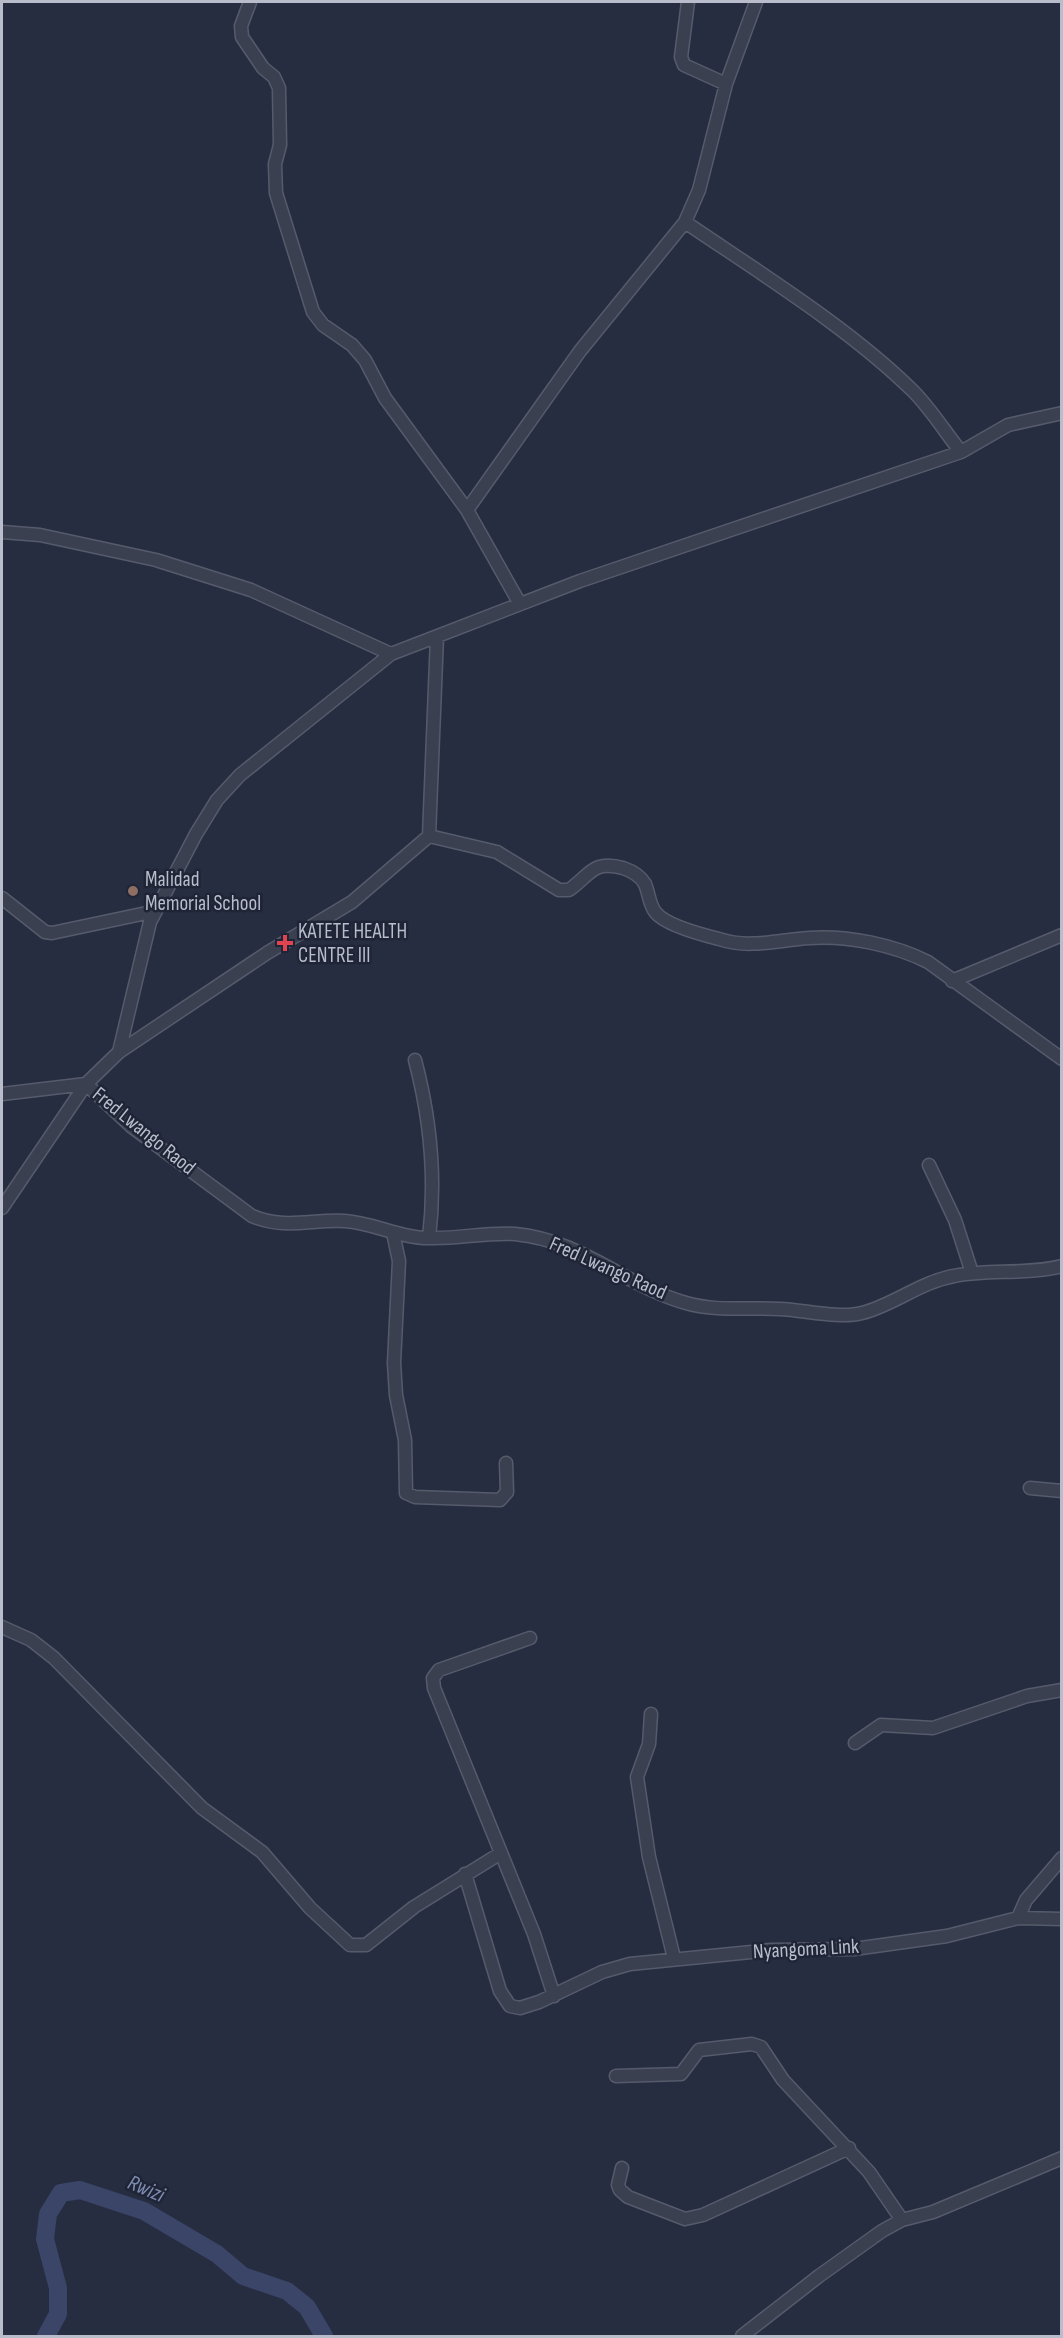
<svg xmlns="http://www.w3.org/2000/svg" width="1063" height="2338" viewBox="0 0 1063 2338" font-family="'Sofia Sans Condensed',sans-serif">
	<rect width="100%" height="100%" fill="#262d41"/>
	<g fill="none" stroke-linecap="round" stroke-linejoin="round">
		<!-- river -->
		<path stroke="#3a4568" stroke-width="18" d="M46,2336L58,2314V2288L45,2239L48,2214L61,2193L80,2190L144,2211L217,2254L243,2276L287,2291L307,2307L324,2336"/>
		<!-- minor casing -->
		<g stroke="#565b6b" stroke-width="15">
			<path id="minor" d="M250,2L241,26L242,37L263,68L274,77L279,88L280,145L275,164L276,193L313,312L323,325L352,345L365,360L385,398L467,510L520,604
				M688,2L681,57L684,65L726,84
				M756,2L726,84L699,190L685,222C760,273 849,328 913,391C931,409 945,432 961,452
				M467,510L580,351L685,222
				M2,532L40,535L156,560L251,590L391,654
				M429,836L497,852L559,890H569C591,874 593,860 623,868C632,871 640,875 645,884C649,893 649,905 656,913C666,925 703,935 719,939C749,949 778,940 809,938C848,935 894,945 928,962L1062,1059
				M2,898L45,932L52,933L156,911
				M952,981L1062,935
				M119,1052L267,953L352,902L429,836L437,637
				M415,1060C430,1117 436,1180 429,1238
				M2,1094L86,1084L132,1127L252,1216C286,1230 311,1219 345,1221C374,1223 400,1238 429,1238C458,1239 487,1232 515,1234C582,1240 625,1286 686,1303C718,1312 748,1307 780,1309C804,1310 840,1319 862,1313C894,1305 920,1282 954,1276C989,1269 1026,1275 1062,1266
				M929,1165L955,1220L972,1273
				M2,1208L86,1084L119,1052L150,922L196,834L217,800L240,775L391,654L580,581L961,452L1008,425L1062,413
				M393,1233L399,1261L394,1363L396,1395L405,1440L406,1493L415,1497L500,1500L507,1492L506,1463
				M1030,1488L1062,1491
				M2,1627L31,1640L54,1658L202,1808L262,1852L310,1908L350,1945H366L414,1907L501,1853
				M530,1638L439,1670L433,1678L434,1688L534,1934L554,1996
				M651,1714L649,1744L637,1777L649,1857L674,1958
				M855,1743L881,1725L933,1728L1027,1696L1062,1690
				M465,1874L500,1991L510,2006L520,2008L539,2002L602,1972L630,1964L771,1950L854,1949L947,1936L1018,1918L1062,1919
				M1018,1918L1026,1900L1062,1858
				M616,2076L681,2074L699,2050L752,2044L761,2047L783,2080L869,2172L902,2220
				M622,2168L618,2185L620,2190L628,2197L685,2219L703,2215L849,2148
				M742,2336L819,2276L882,2231L902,2220L933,2212L1062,2158"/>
		</g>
		<!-- minor -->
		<use href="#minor" stroke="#3b4051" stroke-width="12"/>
	</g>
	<!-- markers -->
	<circle fill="#8d6e63" stroke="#1f2536" stroke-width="2" cx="133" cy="891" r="6"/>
	<path fill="#e0444e" stroke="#1f2536" stroke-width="2" d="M282 934h6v6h6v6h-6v6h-6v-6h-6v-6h6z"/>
	<g text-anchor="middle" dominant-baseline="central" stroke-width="5" stroke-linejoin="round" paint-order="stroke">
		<!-- poi labels -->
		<g font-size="21" fill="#b8bccb" stroke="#1f2536" text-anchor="start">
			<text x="145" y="879">Malidad<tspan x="145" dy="24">Memorial School</tspan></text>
			<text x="298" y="931">KATETE HEALTH<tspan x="298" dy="24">CENTRE III</tspan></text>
		</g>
		<!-- street labels -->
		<g font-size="21" fill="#b8bccb" stroke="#1f2536">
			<text transform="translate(144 1131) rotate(39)">Fred Lwango Raod</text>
			<text transform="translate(608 1268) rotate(24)">Fred Lwango Raod</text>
			<text transform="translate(806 1949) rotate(-3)">Nyangoma Link</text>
		</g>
		<!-- water labels -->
		<g font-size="22" font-style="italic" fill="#7f8cb2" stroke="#1f2536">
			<text transform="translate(146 2189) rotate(23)">Rwizi</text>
		</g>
	</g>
	<!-- border -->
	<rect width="1063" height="2338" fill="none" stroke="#b8bccb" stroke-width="6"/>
</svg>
